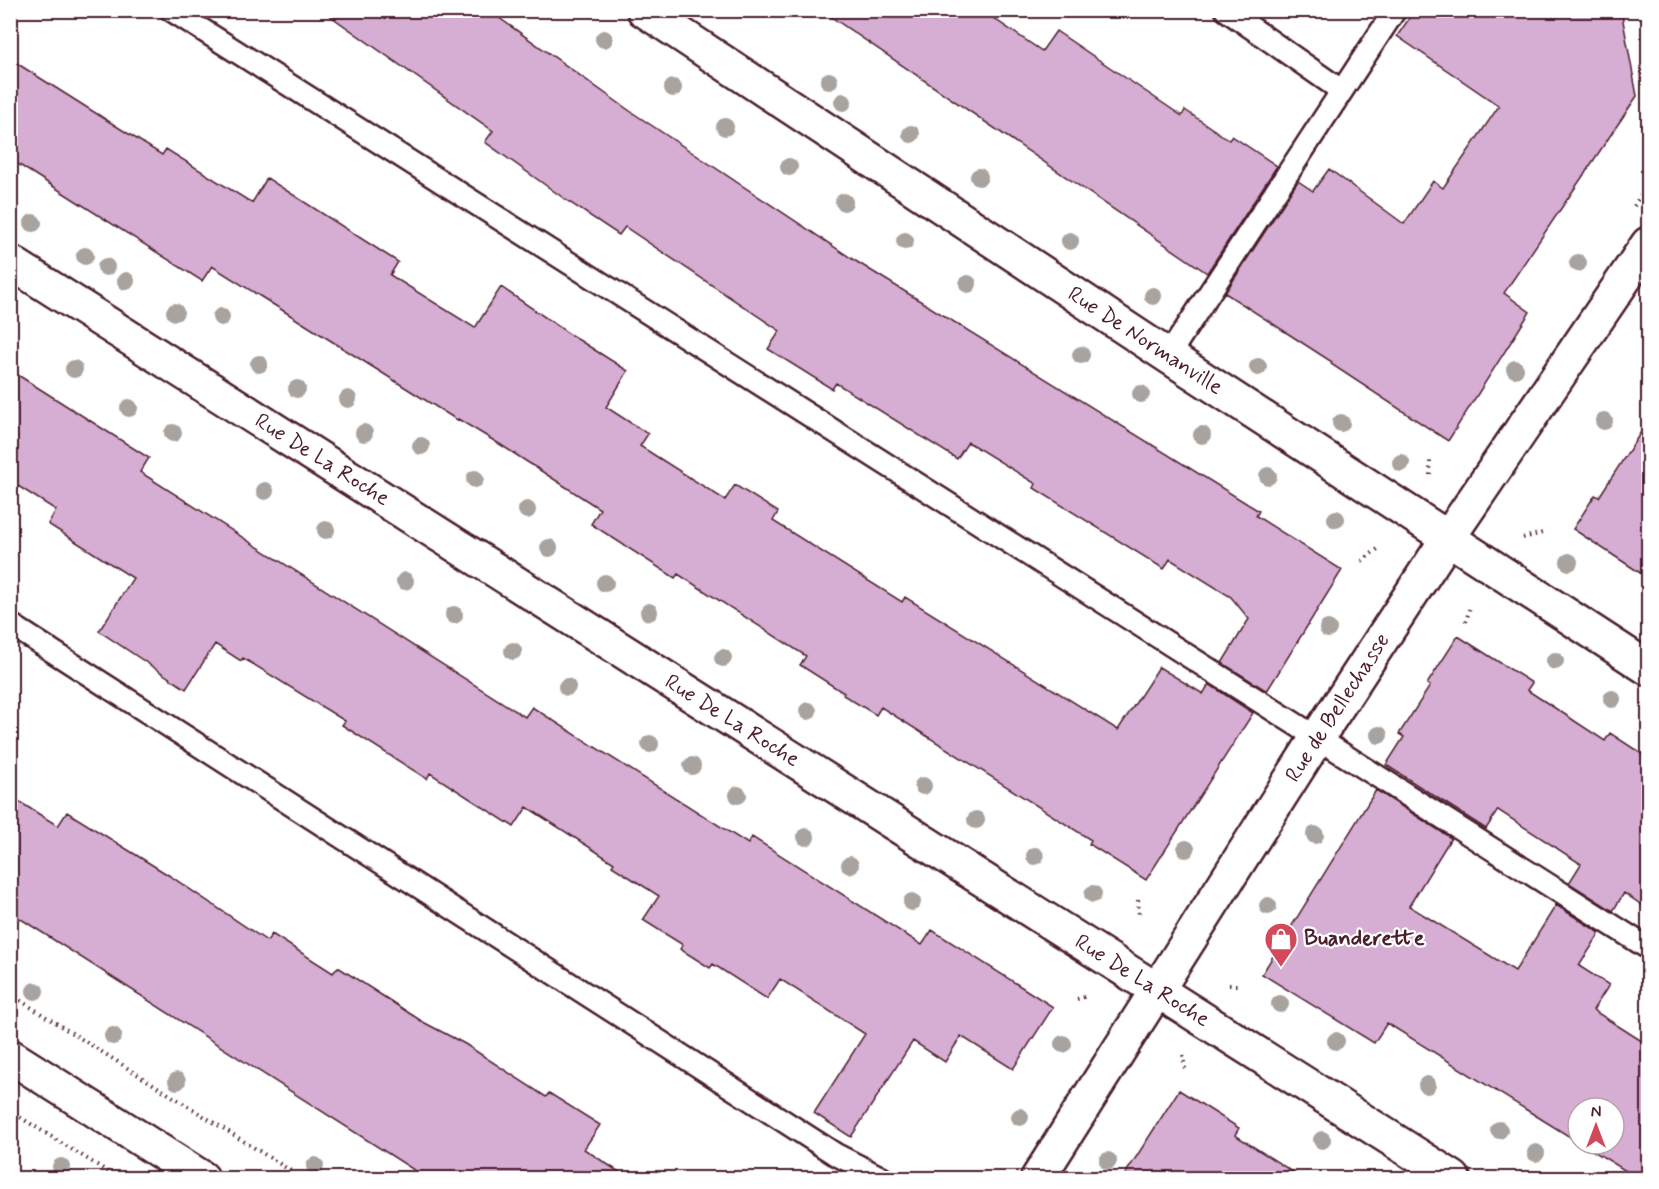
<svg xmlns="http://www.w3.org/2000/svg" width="1659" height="1189" viewBox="0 0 1659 1189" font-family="Mynerve,sans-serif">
	<rect width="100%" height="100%" fill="#fff"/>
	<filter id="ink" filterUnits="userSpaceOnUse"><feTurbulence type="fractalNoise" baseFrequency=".0167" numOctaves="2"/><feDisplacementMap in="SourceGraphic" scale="12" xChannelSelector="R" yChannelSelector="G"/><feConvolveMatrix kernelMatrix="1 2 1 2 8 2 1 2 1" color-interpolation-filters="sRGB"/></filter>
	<g filter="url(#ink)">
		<!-- building -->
		<path fill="#d6add3" stroke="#4a1f2b" stroke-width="1.5" d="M322,10H488L630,111L854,260L1259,511L1256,516L1342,570L1267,691L1222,663L1249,619L1231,597L1170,559L1164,569L1034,488L1036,484L968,442L957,459L836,383L832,389L768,349L780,331L625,227L619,235L569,202L485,142L493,131Z
			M821,10H981L1042,51L1056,31L1182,116L1185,110L1229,140L1232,136L1277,166L1207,273Z
			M1415,10H1621L1637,96L1504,293L1530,312L1448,441L1331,364L1332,362L1225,293L1298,181L1313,191L1329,169L1404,224L1433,181L1443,188L1499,106L1397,36Z
			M10,59L162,155L166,149L252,203L267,178L398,262L390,275L475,328L501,287L571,335L628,371L606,407L648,434L640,446L725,500L735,485L778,512L773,521L902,602L905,597L1118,730L1159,667L1203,694L1209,684L1253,713L1146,880L1089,844L1091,840L881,707L876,715L843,695L844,693L800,665L806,656L678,574L675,578L591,524L600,509L501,445L458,419L457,420L212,266L202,281L10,159Z
			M10,370L149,458L140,472L525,717L532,707L748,844L752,837L922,945L932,930L1053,1007L1013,1069L961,1036L945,1062L913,1041L851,1137L814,1113L865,1034L780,979L767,999L713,964L710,968L680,949L683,945L643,920L659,896L612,866L614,863L527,807L514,827L430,773L427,779L342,725L345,721L243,658L241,661L215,644L186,689L99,631L133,578L48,524L56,510L10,481Z
			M1648,421V578L1573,529L1595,495L1599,497Z
			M1458,636L1532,683L1527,690L1561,712L1605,741L1610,733L1648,758V909L1624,893L1613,911L1569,883L1581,864L1498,810L1486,829L1386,765L1404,737L1399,734L1430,686L1427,684Z
			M1376,790L1451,838L1409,906L1515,971L1556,905L1600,933L1579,966L1609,985L1593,1010L1648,1045V1179H1639L1582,1144H1614V1108H1578V1142L1387,1023L1374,1043L1262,974Z
			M10,796L58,826L67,812L170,876L267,941L272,934L333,973L338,967L423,1022L465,1044L546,1097L549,1093L600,1125L584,1149L630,1179H428L10,912Z
			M1179,1090L1239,1128L1235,1135L1304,1179H1122Z"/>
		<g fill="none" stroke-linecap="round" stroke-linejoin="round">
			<!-- service casing -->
			<g stroke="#4a1f2b" stroke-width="26">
				<path id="service" d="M171,10L1648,948
					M1226,10L1342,91
					M1168,356L1395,10
					M10,624L835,1154L882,1178"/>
			</g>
			<!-- minor casing -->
			<g stroke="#4a1f2b" stroke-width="38">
				<path id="minor" d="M644,10L1168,356L1648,668
					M10,262L1453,1178"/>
			</g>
			<!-- tertiary casing -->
			<g stroke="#4a1f2b" stroke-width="38">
				<path id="tertiary" d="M1038,1178L1317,738L1448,538L1648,244"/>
			</g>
			<!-- secondary casing -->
			<g stroke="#4a1f2b" stroke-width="38">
				<path id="secondary" d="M10,1056L202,1178"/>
			</g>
			<!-- path -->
			<path stroke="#4a1f2b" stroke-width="4" stroke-dasharray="1.5 4.5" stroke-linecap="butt" d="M1634,206L1648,184
				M1430,475V460
				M1523,538L1546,532
				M1362,561L1379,548
				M1466,622L1470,606
				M1138,900L1139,916
				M1229,985H1240
				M10,994L302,1178
				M1077,999L1088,996
				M1183,1055L1185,1069
				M10,1111L118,1178"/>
			<!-- service -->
			<use href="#service" stroke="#fff" stroke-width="21"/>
			<!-- minor -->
			<use href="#minor" stroke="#fff" stroke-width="33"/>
			<!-- tertiary -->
			<use href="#tertiary" stroke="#fff" stroke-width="33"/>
			<!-- secondary -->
			<use href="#secondary" stroke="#fff" stroke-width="33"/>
		</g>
		<!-- trees -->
		<g fill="#a8a39f">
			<circle cx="604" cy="39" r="9"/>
			<circle cx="829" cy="81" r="9"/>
			<circle cx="673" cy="88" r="9"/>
			<circle cx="843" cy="102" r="9"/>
			<circle cx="725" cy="127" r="9"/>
			<circle cx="911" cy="134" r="9"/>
			<circle cx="789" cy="167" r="9"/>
			<circle cx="979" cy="177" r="9"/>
			<circle cx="844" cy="202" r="9"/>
			<circle cx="33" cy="223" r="9"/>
			<circle cx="905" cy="241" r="9"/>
			<circle cx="1070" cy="241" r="9"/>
			<circle cx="85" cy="256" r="9"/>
			<circle cx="1578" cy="263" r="9"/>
			<circle cx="106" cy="267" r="9"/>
			<circle cx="126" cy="281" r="9"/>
			<circle cx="968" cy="284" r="9"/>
			<circle cx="1153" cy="296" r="9"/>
			<circle cx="175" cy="312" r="9"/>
			<circle cx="221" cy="317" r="9"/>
			<circle cx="1081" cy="355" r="9"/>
			<circle cx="259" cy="364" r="9"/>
			<circle cx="1258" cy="367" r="9"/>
			<circle cx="74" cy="369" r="9"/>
			<circle cx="1515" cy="369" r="9"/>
			<circle cx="297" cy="389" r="9"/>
			<circle cx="1141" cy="394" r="9"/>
			<circle cx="348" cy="399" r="9"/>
			<circle cx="129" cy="408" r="9"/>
			<circle cx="1604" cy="421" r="9"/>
			<circle cx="1341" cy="423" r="9"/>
			<circle cx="173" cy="433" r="9"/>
			<circle cx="364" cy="433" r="9"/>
			<circle cx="1202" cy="435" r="9"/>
			<circle cx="421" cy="446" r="9"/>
			<circle cx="1401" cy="463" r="9"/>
			<circle cx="1268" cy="476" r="9"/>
			<circle cx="475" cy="479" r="9"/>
			<circle cx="265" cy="491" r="9"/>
			<circle cx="527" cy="510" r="9"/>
			<circle cx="1336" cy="519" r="9"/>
			<circle cx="326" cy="530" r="9"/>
			<circle cx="549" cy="548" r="9"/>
			<circle cx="1569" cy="562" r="9"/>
			<circle cx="405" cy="581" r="9"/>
			<circle cx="605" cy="583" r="9"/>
			<circle cx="649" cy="612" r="9"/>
			<circle cx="454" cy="615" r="9"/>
			<circle cx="1328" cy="629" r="9"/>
			<circle cx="513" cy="651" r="9"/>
			<circle cx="723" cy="658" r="9"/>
			<circle cx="1555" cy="661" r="9"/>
			<circle cx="567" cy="687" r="9"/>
			<circle cx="1612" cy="699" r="9"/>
			<circle cx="808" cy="711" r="9"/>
			<circle cx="1379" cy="735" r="9"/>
			<circle cx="650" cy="744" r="9"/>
			<circle cx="692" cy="766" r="9"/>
			<circle cx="923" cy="786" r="9"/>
			<circle cx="738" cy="795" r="9"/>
			<circle cx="976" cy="820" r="9"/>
			<circle cx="1315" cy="835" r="9"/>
			<circle cx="806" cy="837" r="9"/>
			<circle cx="1186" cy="849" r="9"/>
			<circle cx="1035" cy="856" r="9"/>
			<circle cx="850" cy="865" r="9"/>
			<circle cx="1093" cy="894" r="9"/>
			<circle cx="912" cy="902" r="9"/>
			<circle cx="1268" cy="906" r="9"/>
			<circle cx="35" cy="991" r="9"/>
			<circle cx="1280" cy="1004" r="9"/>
			<circle cx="113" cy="1036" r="9"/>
			<circle cx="1336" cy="1041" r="9"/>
			<circle cx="1063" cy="1044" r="9"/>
			<circle cx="177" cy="1081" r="9"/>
			<circle cx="1427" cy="1085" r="9"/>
			<circle cx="1020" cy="1117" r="9"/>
			<circle cx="1499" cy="1130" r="9"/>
			<circle cx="1322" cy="1140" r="9"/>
			<circle cx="1536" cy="1153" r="9"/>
			<circle cx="1108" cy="1161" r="9"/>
			<circle cx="315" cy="1166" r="9"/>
			<circle cx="61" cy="1167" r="9"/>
		</g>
	</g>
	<!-- icons -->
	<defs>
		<g id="shop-pin" transform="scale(1.725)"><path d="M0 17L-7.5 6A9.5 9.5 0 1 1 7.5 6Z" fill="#d1495b" stroke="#fff"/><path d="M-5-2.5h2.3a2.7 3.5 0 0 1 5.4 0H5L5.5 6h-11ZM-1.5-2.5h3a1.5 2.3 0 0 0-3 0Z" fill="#fff"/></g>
	</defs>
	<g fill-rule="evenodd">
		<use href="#shop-pin" x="1281" y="939"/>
	</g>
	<g text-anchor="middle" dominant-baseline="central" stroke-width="4.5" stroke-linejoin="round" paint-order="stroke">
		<!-- street labels -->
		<g font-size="22" fill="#4a1f2b" stroke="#fff">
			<text transform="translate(1145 341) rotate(33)">Rue De Normanville</text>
			<text transform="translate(322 460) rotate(32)">Rue De La Roche</text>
			<text transform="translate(1338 708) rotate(-57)">Rue de Bellechasse</text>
			<text transform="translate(732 721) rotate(32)">Rue De La Roche</text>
			<text transform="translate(1142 981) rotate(32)">Rue De La Roche</text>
		</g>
		<!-- poi labels -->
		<g font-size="22" font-weight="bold" fill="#4a1f2b" stroke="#fff" text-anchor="start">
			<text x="1304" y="939">Buanderette</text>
		</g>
	</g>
	<!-- margin -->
	<rect width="1659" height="1189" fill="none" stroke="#fff" stroke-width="36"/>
	<rect x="18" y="18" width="1623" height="1153" fill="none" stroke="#4a1f2b" stroke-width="2" filter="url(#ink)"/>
	<!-- north arrow -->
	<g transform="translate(1596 1126)"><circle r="28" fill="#ffffff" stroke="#b7a5aa" stroke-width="1.5"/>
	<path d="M0-4.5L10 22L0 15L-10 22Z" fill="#d1495b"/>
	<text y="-9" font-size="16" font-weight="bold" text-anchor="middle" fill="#4a1f2b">N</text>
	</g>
</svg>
